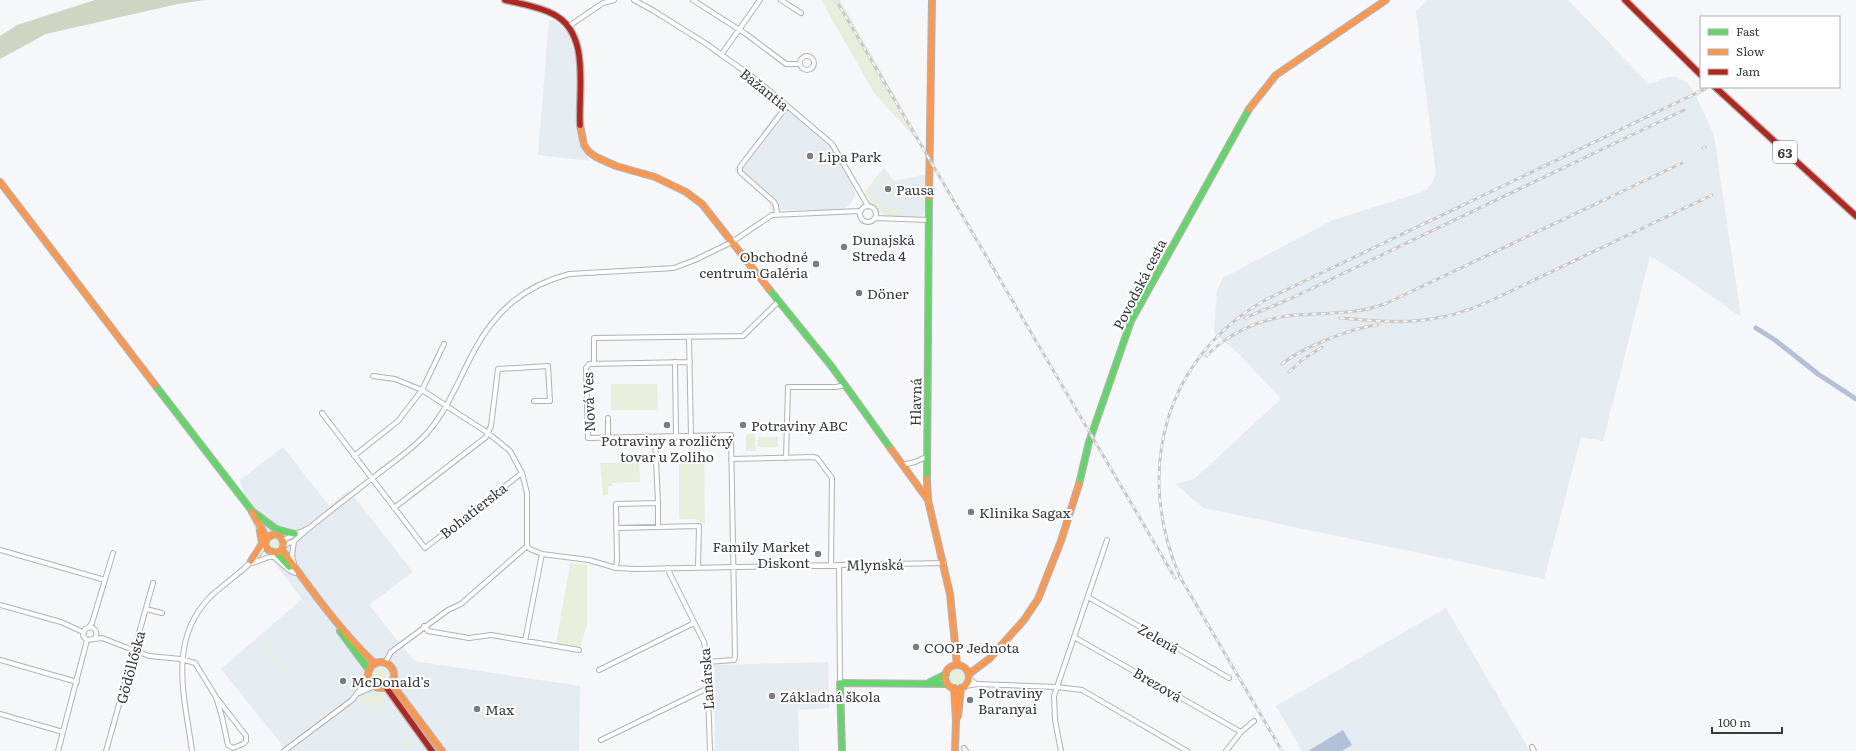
<svg xmlns="http://www.w3.org/2000/svg" width="1856" height="751" viewBox="0 0 1856 751" font-family="Literata,serif">
	<rect width="100%" height="100%" fill="#f5f7fa"/>
	<!-- built -->
	<path fill="#e4ebf1" d="M1428,0H1568L1649,84L1668,77H1676L1688,83L1694,92L1703,87H1706L1707,90L1696,96L1714,135L1741,317L1681,275L1650,256L1603,441L1581,437L1544,579L1203,508L1176,484L1194,479L1281,399L1238,353L1214,333L1217,290L1223,278L1333,220L1419,193L1426,190L1433,182L1436,174L1416,11Z
		M549,20H553L560,25L569,35L575,56L579,143L590,161L538,155Z
		M785,101L826,136L854,186L855,196L850,205L841,210H771L770,202L734,170Z
		M884,168L894,181L926,174V211L923,215L914,217H898L883,214L878,211L865,192Z
		M283,447L329,506L349,490L413,572L369,605L414,661L580,686L579,751H287L221,669L302,599L258,541L240,480Z
		M1446,608L1530,751H1302L1276,706Z
		M828,662L829,708L798,710L799,751H715L714,665Z"/>
	<!-- green -->
	<path fill="#e7efdc" d="M821,0H840L926,150L874,93Z
		M880,172L879,178L871,192L872,194L882,206L897,209L899,215L898,217C880,216 874,206 865,192Z
		M885,181C892,183 897,194 894,201L891,200L894,198L889,191L891,189L888,185L882,189L881,183Z
		M611,384H657L658,410H611Z
		M746,434H755L756,451H746Z
		M758,437H778V447H758Z
		M688,458H704L705,524L694,519H679V460H688Z
		M600,463H639L640,482L612,483V486H608V495L603,496Z
		M269.5 543a5.5 5.5 0 1 1 11 0a5.5 5.5 0 1 1-11 0Z
		M570,563L587,565V624L580,648L556,644Z
		M264,644L267,645L269,647L265,648L269,653L271,649L289,673L287,678L283,677L286,675L269,653L267,655L262,649Z
		M373 675a8 8 0 1 1 16 0a8 8 0 1 1-16 0Z
		M948 676a9 9 0 1 1 18 0a9 9 0 1 1-18 0Z
		M374,689L385,691L388,694L371,693L369,690Z
		M367,692L370,695L386,697L385,706L361,704L360,700L361,696Z
		M389,696L428,751L412,731L388,697Z
		M405,738H408L413,745V748H405Z"/>
	<!-- forest -->
	<path fill="#ced5c3" d="M95,0H206L178,4L46,34L0,59V36L17,25Z"/>
	<!-- water -->
	<path fill="#b2c0d8" d="M1343,730L1352,745L1342,751H1308Z"/>
	<g fill="none" stroke-linecap="round" stroke-linejoin="round">
		<!-- canal -->
		<path stroke="#b2c0d8" stroke-width="5" d="M1756,328L1775,340L1818,374L1856,399"/>
		<!-- street casing -->
		<g stroke="#b0b2b4" stroke-width="6">
			<path id="street" d="M634,0L654,11L705,43L758,81L832,144L868,206
				M693,0L746,34L786,64H800
				M781,0L801,13
				M569,26L603,3L614,0
				M721,55L760,0
				M800 63a7 7 0 1 1 14 0a7 7 0 1 1-14 0Z
				M860 214a8 8 0 1 1 16 0a8 8 0 1 1-16 0Z
				M777,214L776,206L774,202L740,172V167L787,106
				M875,218L929,220
				M689,338L691,436
				M675,362L676,437
				M690,362L589,364L586,368L588,438L731,435L735,657L734,660L707,662
				M594,363V338L743,336L779,301
				M373,376L395,379L422,390L488,433L510,451L522,473L527,493V546
				M322,413L425,548L522,473
				M608,418V437
				M354,456L398,421L422,390L444,344
				M786,458L788,387H836L845,385
				M731,459L813,457L817,458L832,478L831,565
				M902,465L915,462L926,457
				M658,503V527
				M394,508L486,437L491,426L498,369L548,366L550,401H534
				M616,528L699,526L698,568
				M283,540L307,529
				M284,545L294,541L308,529C331,510 355,492 379,473C396,460 414,448 428,432C449,407 459,379 474,351C496,310 524,286 569,274L674,268L695,260L732,242L772,215L860,211
				M527,546L530,549L542,554L589,560L616,568L636,569L944,563
				M0,550L105,580
				M253,563L269,557H274L289,570L295,573
				M294,563L292,556L294,541
				M839,565L840,683
				M616,568L617,559L616,504L658,503L655,437
				M667,568L704,642L707,662L710,751
				M1088,597L1229,678
				M0,605L61,622L83,632
				M146,609L162,613
				M424,626L428,631L469,638L491,635L579,650
				M89,627L92,623L113,553
				M1074,637L1241,732
				M95,638C98,633 96,629 91,627L85,629L83,636L87,640L102,638L149,656L181,659L195,663L216,697L222,717L228,745L233,748L243,744L246,741V736L216,697
				M525,641L542,554
				M0,660L77,682
				M385,663L391,652L448,610L461,604L527,546
				M599,670L694,623
				M969,678L976,684
				M965,686L978,684L1057,687L1082,690L1187,751
				M359,693L375,686
				M0,714L63,732
				M601,740L708,688
				M1532,747L1534,751
				M964,748L966,751
				M58,751L87,640
				M106,751L153,583
				M192,751C185,698 167,641 210,597C228,580 251,567 265,545
				M284,751L352,700L369,678
				M1061,751L1055,720L1054,696L1107,540
				M1226,751L1241,732L1254,721"/>
		</g>
		<!-- fast casing -->
		<g stroke="#b0b2b4" stroke-width="8">
			<path id="fast" d="M769,289L832,367L891,449
				M155,385L252,511L276,529L295,534
				M927,479L929,197
				M1079,484L1089,442L1131,321L1249,109
				M276,553L289,567
				M340,631L369,670
				M930,682L946,674
				M842,751L840,683L947,684"/>
		</g>
		<!-- slow casing -->
		<g stroke="#b0b2b4" stroke-width="8">
			<path id="slow" d="M1249,109L1276,75L1386,0
				M580,125L584,145L589,152L596,157L616,166L655,177L686,192L702,204L769,289
				M0,182L155,385
				M929,197L932,0
				M891,449L928,500
				M927,479L928,500L950,594L957,665
				M252,512L267,538L265,545L268,550L276,553L282,550L284,543L280,536L274,534L267,538
				M282,550C311,589 339,630 375,664
				M251,561L262,544L260,531
				M368 675a13 13 0 1 1 26 0a13 13 0 1 1-26 0Z
				M945 677a12 12 0 1 1 24 0a12 12 0 1 1-24 0Z
				M969,674L989,659L1024,620L1038,599L1061,541L1079,484
				M391,683L442,751
				M954,688L956,720L955,751
				M958,716L961,688"/>
		</g>
		<!-- jam casing -->
		<g stroke="#b0b2b4" stroke-width="8">
			<path id="jam" d="M505,0C521,4 538,6 553,14C591,33 578,89 580,125
				M1625,0L1701,75
				M1715,87L1856,216
				M386,687L432,751"/>
		</g>
		<!-- street -->
		<use href="#street" stroke="#fefefe" stroke-width="4"/>
		<!-- fast -->
		<use href="#fast" stroke="#63d668" stroke-width="5.5"/>
		<!-- slow -->
		<use href="#slow" stroke="#ff974d" stroke-width="5.5"/>
		<!-- jam -->
		<use href="#jam" stroke="#b3261e" stroke-width="5.5"/>
		<!-- rail casing -->
		<g stroke="#c8c8c9" stroke-width="3">
			<path id="rail" d="M836,0L1175,578
				M1703,148L1705,147
				M1245,318L1294,297L1684,110
				M1340,318C1398,323 1436,326 1490,301L1712,195
				M1206,356C1228,334 1257,320 1287,316C1321,312 1354,316 1387,303L1682,163
				M1282,364C1301,348 1354,327 1378,325
				M1289,372L1302,360L1322,347
				M1282,751L1180,577C1134,471 1164,357 1267,299L1705,89"/>
		</g>
		<!-- rail -->
		<use href="#rail" stroke="#fff" stroke-width="1.5" stroke-dasharray="4.5" stroke-linecap="butt"/>
	</g>
	<!-- markers -->
	<g fill="#7a7c7e" stroke="#fff" stroke-width="1.5">
		<circle cx="810" cy="156" r="4"/>
		<circle cx="888" cy="189" r="4"/>
		<circle cx="844" cy="247" r="4"/>
		<circle cx="816" cy="264" r="4"/>
		<circle cx="859" cy="293" r="4"/>
		<circle cx="667" cy="425" r="4"/>
		<circle cx="743" cy="425" r="4"/>
		<circle cx="971" cy="512" r="4"/>
		<circle cx="818" cy="554" r="4"/>
		<circle cx="916" cy="647" r="4"/>
		<circle cx="343" cy="681" r="4"/>
		<circle cx="772" cy="696" r="4"/>
		<circle cx="970" cy="700" r="4"/>
		<circle cx="477" cy="709" r="4"/>
	</g>
	<g text-anchor="middle" dominant-baseline="central" stroke-width="4" stroke-linejoin="round" paint-order="stroke">
		<!-- shield labels -->
		<rect fill="#fff" stroke="#737476" stroke-width="1" x="1773" y="141" width="24" height="22" rx="3"/>
		<g font-size="13" font-weight="bold" fill="#37393b">
			<text x="1785" y="152">63</text>
		</g>
		<!-- street labels -->
		<g font-size="14" fill="#37393b" stroke="#fff">
			<text transform="translate(765 89) rotate(39)">Bažantia</text>
			<text transform="translate(1139 284) rotate(-63)">Povodská cesta</text>
			<text transform="translate(588 402) rotate(-92)">Nová Ves</text>
			<text transform="translate(915 402) rotate(-89)">Hlavná</text>
			<text transform="translate(473 510) rotate(-38)">Bohatierska</text>
			<text transform="translate(875 564) rotate(-1)">Mlynská</text>
			<text transform="translate(1159 638) rotate(30)">Zelená</text>
			<text transform="translate(130 667) rotate(-75)">Gödöllőska</text>
			<text transform="translate(706 679) rotate(-94)">Ľanárska</text>
			<text transform="translate(1158 684) rotate(30)">Brezová</text>
		</g>
		<!-- poi labels -->
		<g font-size="14" fill="#37393b" stroke="#fff" text-anchor="start">
			<text x="818" y="156">Lipa Park</text>
			<text x="896" y="189">Pausa</text>
			<text x="852" y="239">Dunajská<tspan x="852" dy="16">Streda 4</tspan></text>
			<text x="808" y="256" text-anchor="end">Obchodné<tspan x="808" dy="16">centrum Galéria</tspan></text>
			<text x="867" y="293">Döner</text>
			<text x="751" y="425">Potraviny ABC</text>
			<text x="667" y="440" text-anchor="middle">Potraviny a rozličný<tspan x="667" dy="16">tovar u Zoliho</tspan></text>
			<text x="979" y="512">Klinika Sagax</text>
			<text x="810" y="546" text-anchor="end">Family Market<tspan x="810" dy="16">Diskont</tspan></text>
			<text x="924" y="647">COOP Jednota</text>
			<text x="351" y="681">McDonald's</text>
			<text x="978" y="692">Potraviny<tspan x="978" dy="16">Baranyai</tspan></text>
			<text x="780" y="696">Základná škola</text>
			<text x="485" y="709">Max</text>
		</g>
	</g>
	<!-- legend -->
	<rect x="1700" y="16" width="140" height="72" fill="#ffffff" stroke="#afb0b1"/>
	<rect x="1708" y="29" width="20" height="6" fill="#63d668" stroke="#afb0b1"/>
	<text x="1736" y="36" font-size="12" fill="#37393b">Fast</text>
	<rect x="1708" y="49" width="20" height="6" fill="#ff974d" stroke="#afb0b1"/>
	<text x="1736" y="56" font-size="12" fill="#37393b">Slow</text>
	<rect x="1708" y="69" width="20" height="6" fill="#b3261e" stroke="#afb0b1"/>
	<text x="1736" y="76" font-size="12" fill="#37393b">Jam</text>
	<!-- scale -->
	<path d="M1712 727v6h70v-6" fill="none" stroke="#37393b" stroke-width="2"/>
	<text x="1718" y="727" font-size="12" fill="#37393b" stroke="#ffffff" stroke-width="3" paint-order="stroke">100 m</text>
</svg>
